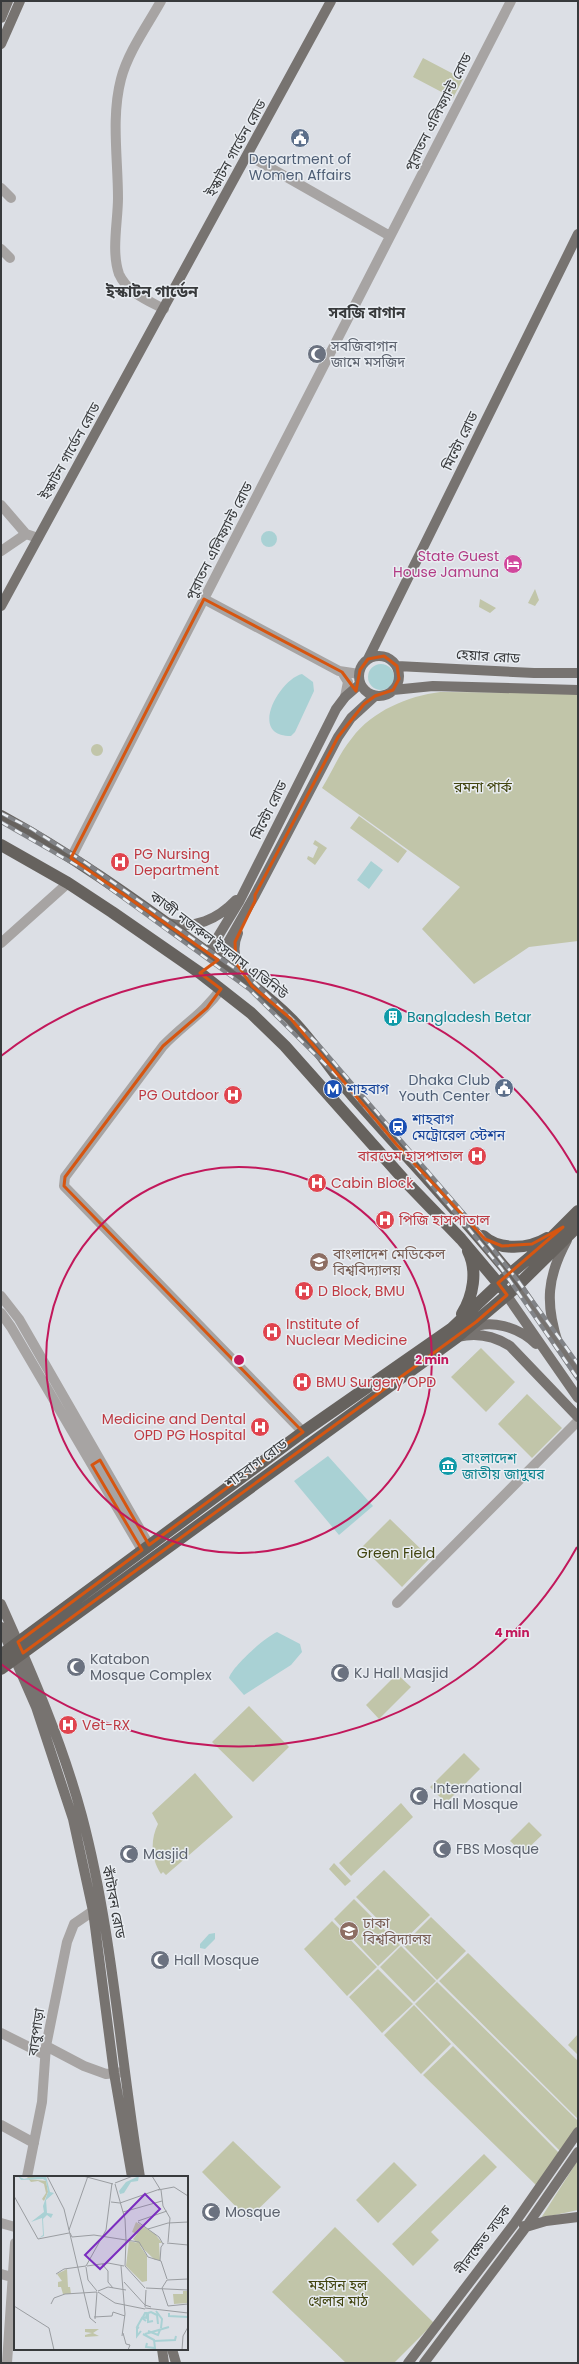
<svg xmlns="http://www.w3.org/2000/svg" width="579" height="2364" viewBox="0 0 579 2364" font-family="Poppins,'Noto Sans Bengali',sans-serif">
	<rect width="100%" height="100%" fill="#dcdfe5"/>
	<!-- green -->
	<path fill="#c1c5a9" d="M423,58L463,79L453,98L413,77Z
		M535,589L539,600L535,606L528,603Z
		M480,599L496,608L490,613L479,607Z
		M440,692L578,693V941L529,947L474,984L422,929L460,887L322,788C332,772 340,752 352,738C372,711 408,696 440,692Z
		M91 750a6 6 0 1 1 12 0a6 6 0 1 1-12 0Z
		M359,816L407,851L398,863L350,828Z
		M315,840L327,848L315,865L307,859L308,856L313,858L318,847L313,844Z
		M481,1348L515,1382L486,1412L451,1377Z
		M527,1394L562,1428L532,1458L498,1424Z
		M390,1519L430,1558L402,1587L362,1547Z
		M397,1674L411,1687L379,1719L366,1705Z
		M249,1706L289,1747L253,1782L212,1742Z
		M464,1753L480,1769L446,1803L430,1787Z
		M195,1773L233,1817L166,1875L163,1872L161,1874C151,1859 150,1840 158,1824L152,1813Z
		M401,1803L413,1817L351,1876L339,1863Z
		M529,1822L542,1835L523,1853L510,1841Z
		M334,1863L351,1881L345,1886L329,1869Z
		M384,1870L430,1915L401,1943L356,1897Z
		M354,1899L400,1945L378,1966L334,1919Z
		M431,1917L466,1951L437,1980L403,1945Z
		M332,1921L377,1967L347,1996L304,1949Z
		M401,1946L436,1981L414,2002L380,1967Z
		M468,1953L578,2061V2119L439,1981Z
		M378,1969L413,2004L382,2033L349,1997Z
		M437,1982L578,2121V2130L561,2152L415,2004Z
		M414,2005L451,2044L421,2074L384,2035Z
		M578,2034V2055L568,2045Z
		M453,2046L560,2154L538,2187L423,2075Z
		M233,2141L281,2187L248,2219L202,2172Z
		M484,2154L497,2167L431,2232L439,2240L413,2266L392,2244Z
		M578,2160V2210L541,2218Z
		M394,2162L417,2185L378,2223L356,2200Z
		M335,2227L434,2323L394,2363H346L272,2292Z"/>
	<!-- water -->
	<path fill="#a9d1d4" d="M261 539a8 8 0 1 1 16 0a8 8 0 1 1-16 0Z
		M368 677a13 13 0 1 1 26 0a13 13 0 1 1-26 0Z
		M302,674L313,682L314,691L295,732L291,736C247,736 280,679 302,674Z
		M371,861L383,870L369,889L357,880Z
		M328,1456L373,1506L339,1535L294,1481Z
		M277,1632L300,1644L302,1652L291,1665L244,1695L229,1678C232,1667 265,1637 277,1632Z
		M215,1933V1939L205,1949L200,1948V1944L209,1934Z"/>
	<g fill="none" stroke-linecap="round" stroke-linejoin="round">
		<!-- minor -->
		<path stroke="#a7a4a3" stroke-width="10" d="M161,1C147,26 128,52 121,79C111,117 118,159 118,198C118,221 111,251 119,274C127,292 147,300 164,309
			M248,155L390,236
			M1,188L11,198
			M1,249L10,258
			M1,505L26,534L38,538
			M1,551L26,534
			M204,599L339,671L359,674
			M342,672L348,682L345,697
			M71,858L511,1
			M1,943L68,883
			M221,989C204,1013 183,1025 163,1046L65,1177L64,1186L303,1432
			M1,1296L19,1319L149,1545
			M1,1313L11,1327L142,1550
			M397,1603L578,1421
			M1,2033L45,2055
			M46,2046L84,2066L106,2074L124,2072
			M1,2125L34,2143
			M27,2177L42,2102L46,2046L67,1942L74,1924L93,1911L100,1910
			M1,2223L15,2227
			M1,2274L12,2277
			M7,2363L15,2243"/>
		<!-- major -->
		<path stroke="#777370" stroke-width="10" d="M1,18L8,1
			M1,44L20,1
			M1,606L331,1
			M359 676a20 20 0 1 1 40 0a20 20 0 1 1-40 0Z
			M368,659L578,234
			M397,666L534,673H578
			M393,690L433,686L578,690
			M168,923C194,930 218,919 236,900
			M238,933C231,949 235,964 246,977
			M208,953L239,902L336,709L345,697L360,684
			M218,960L255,895L338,737L351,718L375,696
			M514,1279L578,1374
			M503,1290L578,1398
			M468,1330C489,1317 520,1328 536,1344
			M458,1337C477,1332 494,1336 510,1346L578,1417
			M558,1343C545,1303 547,1277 567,1240
			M1,1604C32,1673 62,1742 82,1816C113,1933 120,2057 140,2177
			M1,1627L36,1707L73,1819L93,1911L114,2073L132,2177
			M524,2226L526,2227L546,2221L578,2217
			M162,2349L164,2363
			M172,2349L176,2363
			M408,2363L514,2224L578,2132
			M424,2363L526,2227L578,2152"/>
		<!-- highway -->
		<path stroke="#66625e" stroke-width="12" d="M1,816C69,853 132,898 194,943C227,967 262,990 291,1019C313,1041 331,1070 352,1095C406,1156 462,1215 514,1279
			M1,845L68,883L112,912L200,973L251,1013L285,1046L406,1182L461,1239L503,1289
			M483,1236C499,1251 529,1249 547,1238
			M462,1314C473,1296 478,1271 468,1251
			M1,1655L303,1432L451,1329L504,1279L542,1247L578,1211
			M1,1669L456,1338L513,1290L578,1226"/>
		<!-- rail casing -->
		<g stroke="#818387" stroke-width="4">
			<path id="rail" d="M1,813L32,829L86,863L254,982L318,1044L473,1224L519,1282L578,1364
				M1,822L83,869L250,990L344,1083L469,1229L501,1268L578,1379"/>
		</g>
		<!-- rail -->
		<use href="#rail" stroke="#e9edf2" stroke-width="2.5" stroke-dasharray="8" stroke-linecap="butt"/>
	</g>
	<!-- marked area -->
	<path fill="none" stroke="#d65611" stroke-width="3" stroke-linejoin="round" d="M204,599L342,672L356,691L360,670L368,659L384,656L397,666L399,679L393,690L375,696L364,704L338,737L255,895V901L235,942L236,963L252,986L291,1019L397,1145L485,1239L502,1246L532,1244L563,1227L498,1283L507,1295L476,1322L23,1653L18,1642L142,1550L92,1465L100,1460L149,1545L303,1432L64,1186L65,1177L163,1046L207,1008L221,989L200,973L218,960L71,858Z"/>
	<!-- distance rings -->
	<g fill="none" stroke="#c2185b" stroke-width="2">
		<circle cx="239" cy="1360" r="193"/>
		<path d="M577 1547A386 386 0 0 1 1 1664M1 1056A386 386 0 0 1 577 1173"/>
	</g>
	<!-- icons -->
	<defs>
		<g id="civic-disc" transform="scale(1)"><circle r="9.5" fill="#5c6f8a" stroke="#e9edf2"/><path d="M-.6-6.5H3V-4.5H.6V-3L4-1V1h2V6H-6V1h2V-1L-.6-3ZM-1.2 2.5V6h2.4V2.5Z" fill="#fff"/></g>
		<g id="mosque-disc" transform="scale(1)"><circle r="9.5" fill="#6b7280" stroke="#e9edf2"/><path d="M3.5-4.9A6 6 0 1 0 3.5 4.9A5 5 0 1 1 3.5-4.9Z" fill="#fff"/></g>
		<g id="hotel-disc" transform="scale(1)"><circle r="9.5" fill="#d1479c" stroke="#e9edf2"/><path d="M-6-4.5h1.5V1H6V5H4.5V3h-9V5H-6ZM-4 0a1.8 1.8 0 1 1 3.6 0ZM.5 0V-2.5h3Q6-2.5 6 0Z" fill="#fff"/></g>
		<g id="hospital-disc" transform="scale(1)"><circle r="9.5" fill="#e0444e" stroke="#e9edf2"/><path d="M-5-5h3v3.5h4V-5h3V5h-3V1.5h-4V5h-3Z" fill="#fff"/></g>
		<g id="building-disc" transform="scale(1)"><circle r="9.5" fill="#0f9aa8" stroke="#e9edf2"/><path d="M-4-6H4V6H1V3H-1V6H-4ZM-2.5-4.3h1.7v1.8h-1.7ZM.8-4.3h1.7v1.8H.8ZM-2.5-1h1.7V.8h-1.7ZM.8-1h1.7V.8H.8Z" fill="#fff"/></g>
		<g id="metro-disc" transform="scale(1)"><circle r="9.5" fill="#1a4fb4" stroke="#e9edf2"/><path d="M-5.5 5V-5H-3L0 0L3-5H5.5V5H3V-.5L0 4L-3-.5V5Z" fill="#fff"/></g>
		<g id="station-disc" transform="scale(1)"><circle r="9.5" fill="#1a4fb4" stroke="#e9edf2"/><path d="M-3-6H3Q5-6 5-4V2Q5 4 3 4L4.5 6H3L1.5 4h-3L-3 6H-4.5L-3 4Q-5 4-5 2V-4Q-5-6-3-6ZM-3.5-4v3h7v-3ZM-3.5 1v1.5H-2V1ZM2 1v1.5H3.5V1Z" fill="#fff"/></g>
		<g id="university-disc" transform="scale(1)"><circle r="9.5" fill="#8d6e63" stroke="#e9edf2"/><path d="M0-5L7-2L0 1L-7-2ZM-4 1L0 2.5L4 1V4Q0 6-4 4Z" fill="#fff"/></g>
		<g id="museum-disc" transform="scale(1)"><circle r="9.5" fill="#0f9aa8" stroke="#e9edf2"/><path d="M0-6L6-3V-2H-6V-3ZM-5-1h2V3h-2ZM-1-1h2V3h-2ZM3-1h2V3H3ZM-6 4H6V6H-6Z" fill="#fff"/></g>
	</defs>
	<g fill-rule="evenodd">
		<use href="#civic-disc" x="300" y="138"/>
		<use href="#mosque-disc" x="317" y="354"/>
		<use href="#hotel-disc" x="513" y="564"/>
		<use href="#hospital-disc" x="120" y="862"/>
		<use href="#building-disc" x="393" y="1017"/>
		<use href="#civic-disc" x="504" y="1088"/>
		<use href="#metro-disc" x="333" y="1089"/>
		<use href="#hospital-disc" x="233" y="1095"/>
		<use href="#station-disc" x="398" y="1127"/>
		<use href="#hospital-disc" x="477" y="1156"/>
		<use href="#hospital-disc" x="317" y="1183"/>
		<use href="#hospital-disc" x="385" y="1220"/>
		<use href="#university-disc" x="319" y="1262"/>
		<use href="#hospital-disc" x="304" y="1291"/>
		<use href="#hospital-disc" x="272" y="1332"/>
		<use href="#hospital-disc" x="302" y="1382"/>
		<use href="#hospital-disc" x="260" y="1427"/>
		<use href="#museum-disc" x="448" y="1466"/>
		<use href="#mosque-disc" x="76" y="1667"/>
		<use href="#mosque-disc" x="340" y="1673"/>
		<use href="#hospital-disc" x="68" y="1725"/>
		<use href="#mosque-disc" x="419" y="1796"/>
		<use href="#mosque-disc" x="442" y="1849"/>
		<use href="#mosque-disc" x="129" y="1854"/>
		<use href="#university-disc" x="349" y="1931"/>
		<use href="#mosque-disc" x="160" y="1960"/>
		<use href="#mosque-disc" x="211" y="2212"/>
	</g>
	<g text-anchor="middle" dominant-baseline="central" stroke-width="3" stroke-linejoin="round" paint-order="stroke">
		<!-- street labels -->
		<g font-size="14" fill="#383a3c" stroke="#e9edf2">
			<text transform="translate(438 112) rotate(-63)">পুরাতন এলিফ্যান্ট রোড</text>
			<text transform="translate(236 148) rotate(-61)">ইস্কাটন গার্ডেন রোড</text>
			<text transform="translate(460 441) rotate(-64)">মিন্টো রোড</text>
			<text transform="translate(70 451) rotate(-61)">ইস্কাটন গার্ডেন রোড</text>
			<text transform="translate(219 541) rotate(-63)">পুরাতন এলিফ্যান্ট রোড</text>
			<text transform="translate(488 656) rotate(4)">হেয়ার রোড</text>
			<text transform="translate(269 810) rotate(-64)">মিন্টো রোড</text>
			<text transform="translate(219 945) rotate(37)">কাজী নজরুল ইসলাম এভিনিউ</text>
			<text transform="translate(256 1463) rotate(-36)">শাহবাগ রোড</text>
			<text transform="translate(114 1902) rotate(79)">কাঁটাবন রোড</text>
			<text transform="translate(36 2032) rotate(-82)">বাবুপাড়া</text>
			<text transform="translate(483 2240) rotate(-53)">নীলক্ষেত সড়ক</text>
		</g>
		<!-- service labels -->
		<g font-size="14" fill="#4e5e75" stroke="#e9edf2">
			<text x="300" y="159">Department of<tspan x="300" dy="16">Women Affairs</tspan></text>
			<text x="490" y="1080" text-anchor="end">Dhaka Club<tspan x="490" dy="16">Youth Center</tspan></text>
		</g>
		<!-- worship labels -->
		<g font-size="14" fill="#5b616d" stroke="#e9edf2" text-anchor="start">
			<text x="331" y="346">সবজিবাগান<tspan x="331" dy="16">জামে মসজিদ</tspan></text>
			<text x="90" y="1659">Katabon<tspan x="90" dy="16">Mosque Complex</tspan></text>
			<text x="354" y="1673">KJ Hall Masjid</text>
			<text x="433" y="1788">International<tspan x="433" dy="16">Hall Mosque</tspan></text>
			<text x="456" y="1849">FBS Mosque</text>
			<text x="143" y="1854">Masjid</text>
			<text x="174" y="1960">Hall Mosque</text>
			<text x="225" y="2212">Mosque</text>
		</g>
		<!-- hotel labels -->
		<g font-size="14" fill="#b23c85" stroke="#e9edf2" text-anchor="end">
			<text x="499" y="556">State Guest<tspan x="499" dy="16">House Jamuna</tspan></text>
		</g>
		<!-- park labels -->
		<g font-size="14" fill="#41440f" stroke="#e9edf2">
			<text x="483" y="787">রমনা পার্ক</text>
			<text x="396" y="1553">Green Field</text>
			<text x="338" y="2285">মহসিন হল<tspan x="338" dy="16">খেলার মাঠ</tspan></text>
		</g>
		<!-- health labels -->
		<g font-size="14" fill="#be3a42" stroke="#e9edf2" text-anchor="start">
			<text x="134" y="854">PG Nursing<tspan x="134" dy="16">Department</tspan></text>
			<text x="219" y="1095" text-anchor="end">PG Outdoor</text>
			<text x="463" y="1156" text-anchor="end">বারডেম হাসপাতাল</text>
			<text x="331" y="1183">Cabin Block</text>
			<text x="399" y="1220">পিজি হাসপাতাল</text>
			<text x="318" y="1291">D Block, BMU</text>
			<text x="286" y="1324">Institute of<tspan x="286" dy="16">Nuclear Medicine</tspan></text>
			<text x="316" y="1382">BMU Surgery OPD</text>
			<text x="246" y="1419" text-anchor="end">Medicine and Dental<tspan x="246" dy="16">OPD PG Hospital</tspan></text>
			<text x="82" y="1725">Vet-RX</text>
		</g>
		<!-- culture labels -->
		<g font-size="14" fill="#0d838f" stroke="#e9edf2" text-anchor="start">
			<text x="407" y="1017">Bangladesh Betar</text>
			<text x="462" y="1458">বাংলাদেশ<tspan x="462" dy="16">জাতীয় জাদুঘর</tspan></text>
		</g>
		<!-- transit labels -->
		<g font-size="14" fill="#164399" stroke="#e9edf2" text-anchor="start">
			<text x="347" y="1089">শাহবাগ</text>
			<text x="412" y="1119">শাহবাগ<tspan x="412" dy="16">মেট্রোরেল স্টেশন</tspan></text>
		</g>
		<!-- education labels -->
		<g font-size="14" fill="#785e54" stroke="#e9edf2" text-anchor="start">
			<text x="333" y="1254">বাংলাদেশ মেডিকেল<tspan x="333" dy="16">বিশ্ববিদ্যালয়</tspan></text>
			<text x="363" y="1923">ঢাকা<tspan x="363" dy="16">বিশ্ববিদ্যালয়</tspan></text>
		</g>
		<!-- neighbourhood labels -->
		<g font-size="15" font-weight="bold" fill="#383a3c" stroke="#e9edf2">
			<text x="367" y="312">সবজি বাগান</text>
		</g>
		<!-- quarter labels -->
		<g font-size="16" font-weight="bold" fill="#383a3c" stroke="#e9edf2">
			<text x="152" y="291">ইস্কাটন গার্ডেন</text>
		</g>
	</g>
	<!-- overview -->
	<g transform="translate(14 2176)">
		<rect width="174" height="174" fill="#dcdfe5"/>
		<path d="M29,0L15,3L32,5L34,16L30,25L28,23L32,17L30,8L24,5L17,6L13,1ZM122,46L141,58L148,67H145L146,84H141L119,63L123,58L118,56ZM115,65L124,67L133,80V105L128,106L112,90ZM53,93L54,111H56L57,118H49L47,111H44V106L48,105L43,98ZM169,115H173L174,127L160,128L159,118H169ZM71,153H85L79,157L85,160L71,161V159L78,157L71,156Z" fill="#c1c5a9"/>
		<path d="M4,0L10,3L14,2L32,0L36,16L40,17L32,24L33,37L39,38L37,42L33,39L29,43L30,60L25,62L29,59L28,42L17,46L30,36L29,30L34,16L32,5L29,3L7,4ZM125,0L124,5L117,6L110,17L106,18L105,15L112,6Z" fill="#a9d1d4"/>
		<path fill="none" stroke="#a9d1d4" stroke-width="2" d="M142,135L148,143L147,152M133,137L132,142L129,141L131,137H133M155,137V140L174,141M139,145L134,146V137L137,136L143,139L144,148M123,152V160L127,155M125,152L123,151L128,142L132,145M134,155L144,159L146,154M129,158L140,164L141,172L132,171L133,167M131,158L155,151M140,165L161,164L162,160"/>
		<path fill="none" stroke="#9a9da1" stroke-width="1" d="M33,0L50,33L64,92M69,0L99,8M101,7L119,0M101,8L111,43L112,64M144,14L160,11L174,20M147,14L149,30L156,42L154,66M0,20L24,63L55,57M97,26L106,27L146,13L138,0M109,36L148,25M124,45L153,35M124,46L145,61L149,68M134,53L154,47L174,46M55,54L74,0M56,57L58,61L80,59L125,66L134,81L147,85L153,103M153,67L174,69M146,85L147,71L150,67M88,88L94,95V106L99,112M72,90L92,54L98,7M73,90L94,87L110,90M107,90L111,138L108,160M111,90L131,112M111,90L112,64M72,91L74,104L83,115M64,92L76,142L82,147M42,98L50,93L72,90M153,104L148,112L154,130M153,104L174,103M110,106L131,129L137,131M132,112L174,114M84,115L94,111L112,114M84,116L101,127L131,133M37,128L40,122L51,118L83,116M0,130L35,152L40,174M154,130L174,128M131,131L132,114M131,132L174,137M80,141L98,140L99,136L111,140M81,143L83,116M109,157L112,168L116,169L114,174M168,174L169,160L174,151"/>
		<path fill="#7b2cbf" fill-opacity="0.15" stroke="#7b2cbf" stroke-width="2" d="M131,18L146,33L86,93L71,79Z"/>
		<rect width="174" height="174" fill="none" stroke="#383a3c" stroke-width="2"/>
	</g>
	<circle cx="239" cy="1360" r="6" fill="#c2185b" stroke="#e9edf2" stroke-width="2"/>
	<g font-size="12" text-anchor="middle" font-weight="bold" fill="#c2185b" stroke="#e9edf2" stroke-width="3" stroke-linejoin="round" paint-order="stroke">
		<text x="432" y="1364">2 min</text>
		<text x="512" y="1637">4 min</text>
	</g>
	<!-- border -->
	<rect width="579" height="2364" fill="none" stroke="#383a3c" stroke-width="4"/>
</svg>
